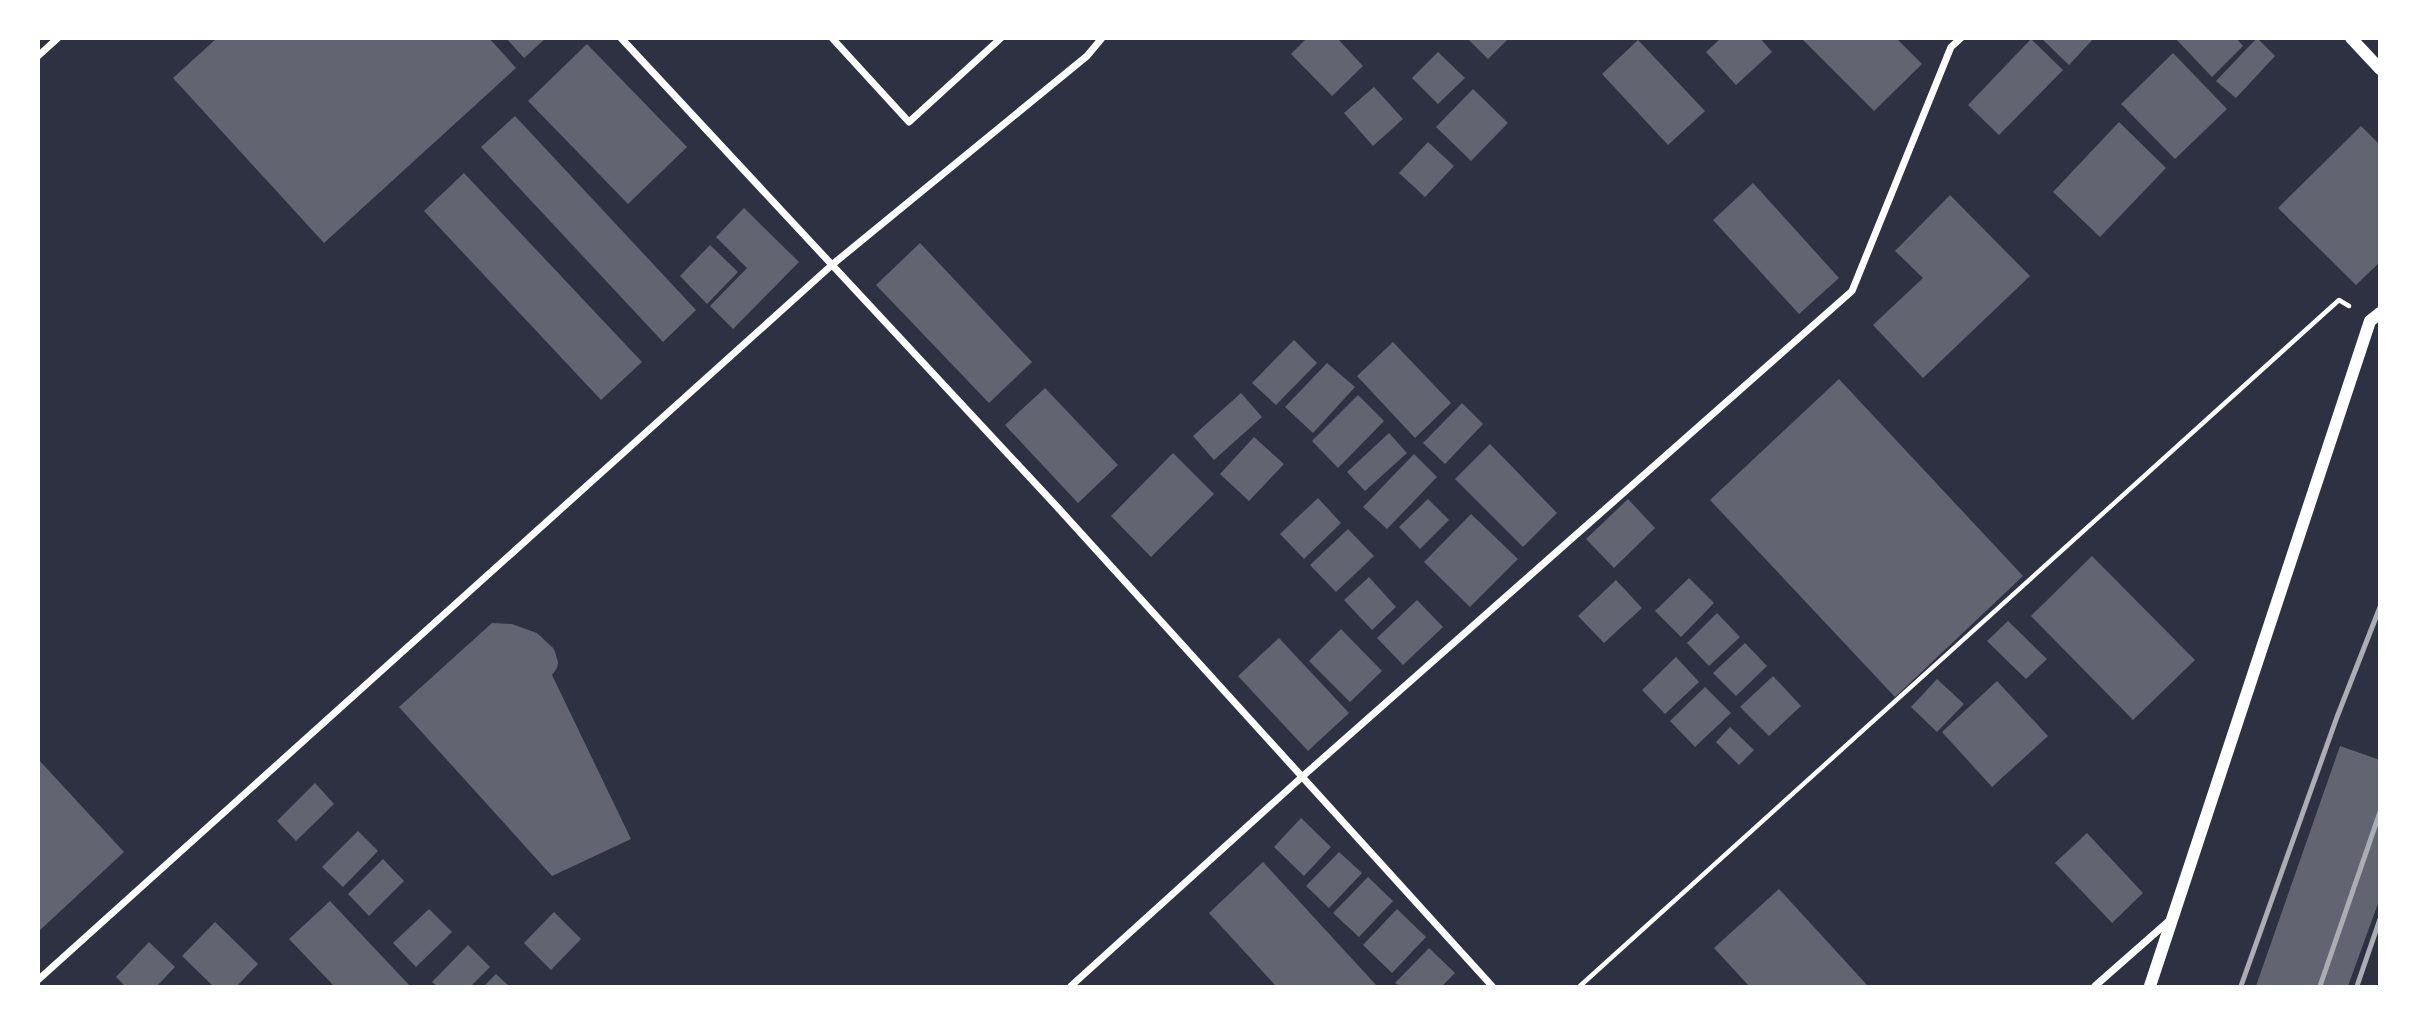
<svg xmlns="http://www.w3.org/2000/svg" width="2418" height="1025" viewBox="0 0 2418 1025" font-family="'Roboto Serif',serif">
	<rect width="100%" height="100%" fill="#2d3142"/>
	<!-- building -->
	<path fill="#626471" d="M217,38H489L516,68L324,243L173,78Z
		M506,38H546L524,58Z
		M1307,38H1337L1363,66L1332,96L1291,54Z
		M1467,38H1509L1488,59Z
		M1721,38H1760L1772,52L1736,85L1706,52Z
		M1801,38H1896L1922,64L1874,111Z
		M2041,38H2094L2069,65Z
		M2175,38H2236L2243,46L2212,77Z
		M2257,38L2275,56L2236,98L2216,81Z
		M2031,39L2063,70L1999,135L1968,105Z
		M1638,40L1705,111L1668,145L1602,74Z
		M587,44L687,147L628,204L528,101Z
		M1438,52L1465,78L1438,104L1412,78Z
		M2173,53L2227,109L2175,159L2121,104Z
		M1374,87L1403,119L1373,146L1344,113Z
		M1473,89L1508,123L1471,161L1436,127Z
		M515,116L696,310L663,342L481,147Z
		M2119,122L2166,168L2100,237L2053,192Z
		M2361,126L2380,145V262L2356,285L2278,208Z
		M1428,142L1454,166L1425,197L1399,173Z
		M464,173L642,362L601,400L424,211Z
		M1753,183L1839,278L1799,314L1713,220Z
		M1950,195L2030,276L1923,378L1873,325L1923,278L1895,251Z
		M744,208L799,262L733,329L710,306L747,268L716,237Z
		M920,243L1032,362L989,403L876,285Z
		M710,245L738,272L707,304L680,276Z
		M1294,340L1317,363L1276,405L1252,383Z
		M1393,342L1451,403L1415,438L1357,376Z
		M1327,363L1355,387L1313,433L1285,407Z
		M1839,379L2023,576L1895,697L1710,500Z
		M1045,388L1118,465L1078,503L1005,425Z
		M1241,393L1262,417L1214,460L1193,436Z
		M1358,395L1384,421L1338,468L1312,441Z
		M1462,403L1483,424L1445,464L1423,443Z
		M1389,433L1407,453L1365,491L1347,472Z
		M1254,437L1284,464L1249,501L1220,474Z
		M1490,444L1557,513L1523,547L1455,479Z
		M1173,453L1214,494L1151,557L1111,516Z
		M1414,454L1437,477L1387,529L1363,507Z
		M1318,498L1341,523L1304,559L1280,534Z
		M1428,499L1449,520L1420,549L1399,527Z
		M1628,499L1655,528L1614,568L1586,539Z
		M1471,514L1518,559L1470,607L1424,562Z
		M1348,529L1374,556L1336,592L1310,565Z
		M2092,556L2195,660L2133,720L2031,616Z
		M1369,577L1396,607L1372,630L1344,600Z
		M1689,578L1714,603L1681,637L1655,611Z
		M1616,580L1642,608L1604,643L1578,616Z
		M1417,600L1443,627L1403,665L1377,638Z
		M1717,613L1740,637L1709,666L1687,643Z
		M2008,621L2047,659L2026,679L1987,641Z
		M492,623L512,624L537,633L554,649L558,662L557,668L552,675L631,839L552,876L399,707Z
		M1341,629L1382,671L1350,702L1309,661Z
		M1279,638L1349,713L1308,751L1238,676Z
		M1745,643L1767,666L1736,696L1713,673Z
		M1676,657L1699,682L1665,714L1642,690Z
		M1773,676L1801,706L1769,736L1740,707Z
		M1937,679L1964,704L1937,732L1911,707Z
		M1997,681L2048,736L1992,787L1942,732Z
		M1705,687L1731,713L1695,747L1670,721Z
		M1730,727L1754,750L1739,765L1716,742Z
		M2340,746L2380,760V898L2348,986H2256Z
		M38,759L124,852L38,932Z
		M315,783L334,804L296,841L277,821Z
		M1301,818L1331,847L1304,876L1274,847Z
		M358,831L378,851L343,887L322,867Z
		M2087,833L2143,893L2112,923L2055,863Z
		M1339,852L1362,873L1329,908L1306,886Z
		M383,859L404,881L369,916L348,894Z
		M1263,862L1377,986H1276L1209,913Z
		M1368,877L1393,901L1359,937L1333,913Z
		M1779,889L1868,986H1749L1714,948Z
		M330,901L410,986H334L289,939Z
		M429,909L452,932L416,967L393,943Z
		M1397,909L1426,937L1392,973L1363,945Z
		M554,912L581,939L551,970L524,943Z
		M215,922L258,964L237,986H213L182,956Z
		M149,942L175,967L157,986H125L116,977Z
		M468,945L490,967L471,986H437L432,982Z
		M1429,948L1455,973L1442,986H1400L1395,983Z
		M496,974L509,986H484Z"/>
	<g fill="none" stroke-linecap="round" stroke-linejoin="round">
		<!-- path -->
		<path stroke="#fff" stroke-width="4.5" d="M1580,986L2339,300L2349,306"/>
		<!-- minor -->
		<path stroke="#fff" stroke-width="7" d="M621,38L1060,510L1492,986
			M832,38L909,122L1001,38
			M38,56L58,38
			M38,980L833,264L1087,56L1102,38
			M1071,986L1303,776L1852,291L1951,47L1961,38
			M2095,986L2170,920"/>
		<!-- tertiary -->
		<path stroke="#fff" stroke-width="12" d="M2351,38L2380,69
			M2150,986L2370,321L2380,313"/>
		<!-- rail -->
		<path stroke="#abadb3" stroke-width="5" d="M2241,986L2337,717L2380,607
			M2320,986L2380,812
			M2357,986L2380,919"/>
	</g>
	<!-- border -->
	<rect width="2418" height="1025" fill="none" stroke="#ffffff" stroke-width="80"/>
</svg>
